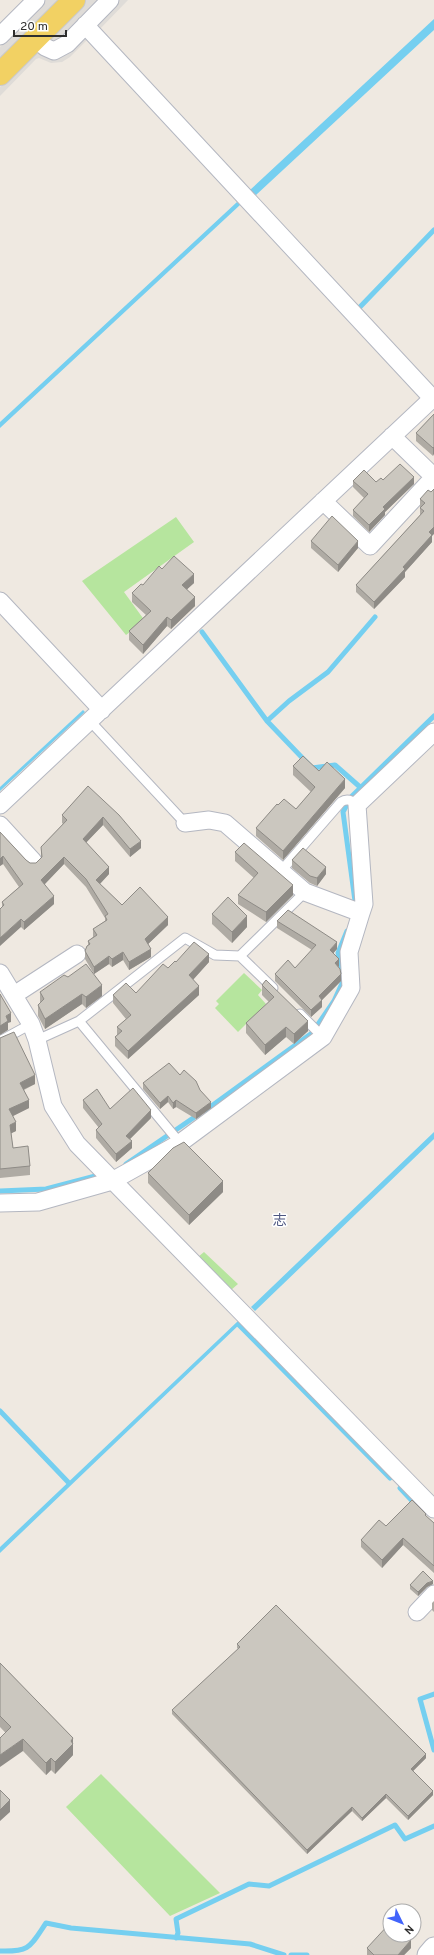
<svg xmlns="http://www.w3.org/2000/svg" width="434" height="1955" viewBox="0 0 434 1955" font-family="Overpass,'Noto Sans JP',sans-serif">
	<rect width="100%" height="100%" fill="#efe9e1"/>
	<!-- green -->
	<path fill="#b6e59e" d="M176,517L194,542L124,592L145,621L126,635L82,581Z
		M244,973L262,990L258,995L266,1004L238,1032L215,1008L219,1004L216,1001Z
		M204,1252L238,1284L231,1290L198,1257Z
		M101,1774L220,1893L170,1916L66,1807Z"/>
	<!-- plaza -->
	<path fill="#dfdcd8" d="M46,0H58L0,60V47Z
		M86,0H98L58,41L56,42L47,40Z
		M117,0H128L98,31L95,24Z
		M85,37L88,39L70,57L62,62L51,63L39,58L36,59L0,96V87L33,53Z"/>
	<!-- water -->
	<path fill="#75cff0" d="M434,19V30L256,195L250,190Z
		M237,202L240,205L0,428V422Z
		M83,710L85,712L0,791V787Z
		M434,1132V1139L255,1311L251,1307Z
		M238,1321L241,1323L0,1553V1547Z"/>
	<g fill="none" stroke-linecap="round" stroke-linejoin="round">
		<!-- stream -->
		<path stroke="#75cff0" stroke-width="5" d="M359,308L434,230
			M202,632L267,721L312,768L335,765L360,787
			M267,721L289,701L328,672L375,617
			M354,908L355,901L343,812L351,797L434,716
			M206,1110L312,1033L334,1001L344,979L338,953L347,931
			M126,1164L199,1114
			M0,1191L46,1189L103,1174
			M239,1325L390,1478
			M0,1411L68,1482
			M400,1488L416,1505
			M434,1694L420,1699L434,1750
			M176,1938L178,1933L176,1919L249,1884L269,1886L395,1825L405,1839L434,1826
			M0,1951C30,1952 30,1947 46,1923L71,1928L250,1944L284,1955
			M291,1955H307"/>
		<!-- service casing -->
		<g stroke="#b4b7c1" stroke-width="11">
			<path id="service" d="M90,721L185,823
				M281,871L341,802C347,798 351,800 357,805
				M240,956L305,892
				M300,1014L323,1037
				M79,1021L180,1143
				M37,1040L79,1021L185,938L215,955L240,956L273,988
				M0,1041L31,1024"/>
		</g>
		<!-- minor casing -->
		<g stroke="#b4b7c1" stroke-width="19">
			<path id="minor" d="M85,25L434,400
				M0,36L36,0
				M36,39L45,47L54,51L67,44L110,0
				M392,436L434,477
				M323,501L370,546L434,477
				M0,601L102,710
				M0,805L434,397
				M0,825L33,861
				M361,913L364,904L357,805L434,732
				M0,973L31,1024L37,1040L53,1106L77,1144L434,1509
				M14,995L77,954
				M0,1203L38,1202L112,1181L180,1143L323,1037L351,988L349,952L361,913L305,892L225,823L209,820L185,823
				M417,1612L434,1594"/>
		</g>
		<!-- tertiary casing -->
		<g stroke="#b4b7c1" stroke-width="23">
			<path id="tertiary" d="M428,1955L434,1948"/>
		</g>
		<!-- primary casing -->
		<g stroke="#c9c9c9" stroke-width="24">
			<path id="primary" d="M0,74L74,0"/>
		</g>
		<!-- service -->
		<use href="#service" stroke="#fff" stroke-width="9"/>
		<!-- minor -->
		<use href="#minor" stroke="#fff" stroke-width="17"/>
		<!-- tertiary -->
		<use href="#tertiary" stroke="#fff" stroke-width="21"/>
		<!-- primary -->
		<use href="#primary" stroke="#f2d163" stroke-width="22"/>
	</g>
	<!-- wall -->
	<path fill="#afaba4" d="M434,414L433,456L416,441V433Z
		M383,480L414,484L385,512V515L369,532L353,516V510L364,498L353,487V481L376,482Z
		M431,492L432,542L405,572V577L374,609L356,592V585L420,515V508L421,507H420V499Z
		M311,541L358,548L338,572L311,548Z
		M162,569L194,583L187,589L195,606L171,629L167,626L143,654L129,640V631L146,615L132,602V593L143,585Z
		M293,766L319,771L345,788L283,860L256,836V828L296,809L311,792L293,775Z
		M88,786L141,848L130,857L103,825L86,842L109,874L100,884L122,905L168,925L148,944L151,957L129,970L123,960L112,967L109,964L94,974L85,959V951L88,945V941L93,937V929L105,921V918L86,887L64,864L44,885L54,904L24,930L2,908V902L19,887L3,864L0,866V832L26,860L30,863H36L41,858V847L63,824L62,823V815Z
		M235,852L293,895L266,922L238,904V895L254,878L235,861Z
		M292,860L326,874L317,886L310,883L292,868Z
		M212,914L247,927L232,943L212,924Z
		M277,921L337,949L333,953L339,966L338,967L341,981L322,1000V1007L311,1017L275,981V974L295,968L312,950L277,928Z
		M176,962H209L193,980L199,995L128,1059L115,1046V1037L117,1035V1027L126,1019L113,1003V995L136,993Z
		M68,977L102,996L86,1008L82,1004L45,1029L38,1016V1005L40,1003V992Z
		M266,980L308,1031L294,1044L286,1037L265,1055L246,1033V1023L269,1002L262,995V985Z
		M0,1038L35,1084L24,1090L29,1108L13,1116L16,1131L11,1133L13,1148L30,1166V1175L0,1178Z
		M180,1075L200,1090L211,1108L196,1119L176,1107L173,1109L168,1102L160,1109L143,1089V1083Z
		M83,1100L110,1109L151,1118L130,1139L132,1148L116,1162L96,1138V1130L99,1128L83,1108Z
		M148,1173L223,1192L189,1225L148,1183Z
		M426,1516L434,1523V1573L403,1545L382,1568L361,1547V1540L386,1526Z
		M433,1584L427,1587L418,1596L410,1589V1585Z
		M434,1601V1612L432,1610V1603Z
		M237,1644L426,1758L413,1771L433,1795L408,1820L386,1798L362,1821L352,1811L307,1854L172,1714V1710L238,1649L237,1648Z
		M0,1663L73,1738V1755L55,1774L51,1770L46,1775L0,1727Z
		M408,1937L411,1948L404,1955H367V1948Z"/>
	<!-- shaded-wall -->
	<path fill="#8e8b86" d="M434,447V454L433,456V448Z
		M414,477V484L385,512V515L369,532V525L383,507Z
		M434,527V534L432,536V542L405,572V577L374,609V602L403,567L429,532Z
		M358,541V548L338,572V565Z
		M194,574V583L182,594V585Z
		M195,597V606L171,629V620Z
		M167,617V626L143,654V645Z
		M345,779V788L283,860V851Z
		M103,817V825L83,846V839Z
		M141,841V848L130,857V849Z
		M3,856V864L0,866V859Z
		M64,857V864L41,888V880Z
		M109,867V874L96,888V880Z
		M326,867V874L317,886V878Z
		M293,885V895L266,922V912Z
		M54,896V904L24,930V922Z
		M247,916V927L232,943V932Z
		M168,917V925L145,947V939Z
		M21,919V927L0,946V938Z
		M337,942V949L330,957V950Z
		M151,949V957L129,970V962Z
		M123,952V960L112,967V959Z
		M209,954V962L189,984V975Z
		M109,956V964L94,974V967Z
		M339,959V966L335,971V963Z
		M341,974V981L319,1003V996Z
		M102,985V996L86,1008V997Z
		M199,986V995L128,1059V1051Z
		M82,994V1004L45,1029V1019Z
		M322,1000V1007L311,1017V1010Z
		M11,1013V1022L8,1023V1030L0,1035V1026L6,1016Z
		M308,1021V1031L294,1044V1034Z
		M286,1027V1037L265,1055V1045Z
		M35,1075V1084L20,1091V1083Z
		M168,1096V1102L160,1109V1103Z
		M29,1100V1108L9,1118V1109Z
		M176,1100V1107L173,1109V1103Z
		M211,1102V1108L196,1119V1113Z
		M151,1110V1118L126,1143V1136Z
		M16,1122V1131L10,1134V1125Z
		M132,1141V1148L116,1162V1154Z
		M223,1181V1192L189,1225V1215Z
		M403,1538V1545L382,1568V1560Z
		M433,1581V1584L427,1587L418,1596V1592L427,1583Z
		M73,1738V1755L55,1774V1762Z
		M23,1739V1751L0,1767V1755Z
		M426,1754V1758L411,1773V1769Z
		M51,1758V1770L46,1775V1763Z
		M433,1791V1795L408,1820V1816Z
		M386,1794V1798L362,1821V1818Z
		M10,1800V1812L0,1821V1810Z
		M352,1807V1811L307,1854V1850Z
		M411,1940V1948L404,1955H398Z"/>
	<!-- building -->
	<path fill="#cbc7bf" stroke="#8e8b86" d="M434,414V447L433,448L416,433Z
		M400,464L414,477L383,507L385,509L369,525L353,510L368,494L353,481L364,470L376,482L381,478L383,480Z
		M434,489V527L429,532L432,535L403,567L405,569L374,602L356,585L424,511L420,508L425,503L420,499L428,490L431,492Z
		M332,516L358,541L338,565L311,541Z
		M174,556L194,574L182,585L195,597L171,620L167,617L143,645L129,631L151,611L132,593L141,584L143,585L159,566L162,569Z
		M303,756L319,771L327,762L345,779L283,851L256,828L277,804L278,805L284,799L296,809L315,787L293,766Z
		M88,786L119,815L141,841L130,849L103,817L83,839L109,867L96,880L122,905L140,887L168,917L145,939L151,949L129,962L123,952L112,959L109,956L94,967L85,951L87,946L90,944L88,941L97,935L93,929L107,920L105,916L108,914L86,879L64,857L41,880L54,896L24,922L21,919L0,938V909L4,905L2,902L23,884L3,856L0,859V832L26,860L30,863H36L42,857L41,847L67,820L62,815Z
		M244,843L293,885L266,912L238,895L258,873L235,852Z
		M303,848L326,867L317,878L310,876L292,860Z
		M228,897L247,916L232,932L212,914Z
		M288,910L337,942L330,950L339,959L335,963L340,969L341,974L319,996L322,1000L311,1010L275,974L288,960L295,968L316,945L277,921Z
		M194,942L209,954L189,975L199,986L128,1051L115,1037L122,1031L117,1027L131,1015L113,995L126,983L136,993L163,964L168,968L175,961L176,962Z
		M86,964L102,985L86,997L82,994L45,1019L38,1005L44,999L40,992L64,975L68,977Z
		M266,980L308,1021L294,1034L286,1027L265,1045L246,1023L274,997L262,985Z
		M0,994L11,1013L6,1016L8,1021L0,1026Z
		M14,1032L35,1075L20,1083L29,1100L9,1109L16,1122L10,1125L13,1148L28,1146L30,1166L0,1169V1038Z
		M169,1063L180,1075L184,1070L196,1081L200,1090L211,1102L196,1113L176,1100L173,1103L168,1096L160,1103L143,1083Z
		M133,1088L151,1110L126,1136L132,1141L116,1154L96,1130L102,1124L83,1100L97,1089L110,1109Z
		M184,1142L223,1181L189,1215L148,1173L173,1148Z
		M412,1500L426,1514L425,1515L434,1523V1566L403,1538L382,1560L361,1540L379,1520L386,1526Z
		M423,1571L433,1581L427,1583L418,1592L410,1585Z
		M276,1605L426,1754L411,1769L433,1791L408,1816L386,1794L362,1818L352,1807L307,1850L172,1710L240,1647L237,1644Z
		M0,1663L73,1738L71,1741L73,1744L55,1762L51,1758L46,1763L23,1739L0,1755V1738L11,1727L0,1716Z
		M0,1790L10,1800L0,1810Z
		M390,1923V1935H406L411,1940L398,1955H374L367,1948Z"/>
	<g text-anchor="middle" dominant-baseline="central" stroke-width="3" stroke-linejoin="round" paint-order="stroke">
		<!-- quarter labels -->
		<g font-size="14" fill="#4d5680" stroke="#fff">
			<text x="280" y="1221">志</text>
		</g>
	</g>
	<!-- north arrow -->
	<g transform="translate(402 1923) rotate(133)"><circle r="19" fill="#ffffff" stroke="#ababab"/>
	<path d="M0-3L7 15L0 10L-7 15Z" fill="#4264fb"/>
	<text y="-6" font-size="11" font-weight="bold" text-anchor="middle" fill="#2e2e2e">N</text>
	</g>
	<!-- scale -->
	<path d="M14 30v6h52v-6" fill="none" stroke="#2e2e2e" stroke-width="2"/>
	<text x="20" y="30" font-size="12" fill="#2e2e2e" stroke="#ffffff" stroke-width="3" paint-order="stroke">20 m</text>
</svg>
